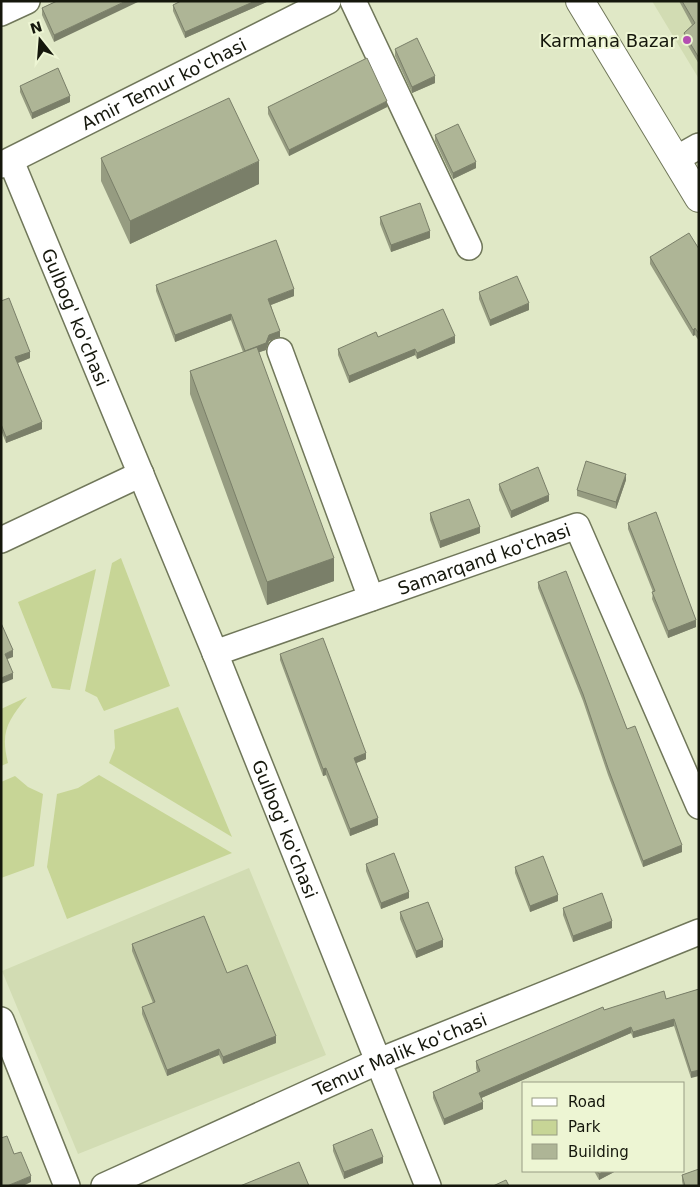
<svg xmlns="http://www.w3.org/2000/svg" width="700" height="1187" viewBox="0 0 700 1187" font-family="'DejaVu Sans',sans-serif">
	<rect width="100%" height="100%" fill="#e0e8c6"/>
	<!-- built -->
	<path fill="#d2dcb3" d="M652,1H699V79Z
		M249,868L326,1055L78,1154L2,971Z"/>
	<!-- green -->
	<path fill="#c7d596" d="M121,558L170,686L104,711L97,697L85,691L112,563Z
		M96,569L70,690L52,688L18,602Z
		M27,697C8,721 0,731 8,763L1,766V709Z
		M178,707L232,837L109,763L115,748L114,730Z
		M99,775L232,853L67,919L47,867L57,794L78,788Z
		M15,776L28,787L43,794L34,866L1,878V782Z"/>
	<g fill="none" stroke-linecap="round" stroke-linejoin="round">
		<!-- minor casing -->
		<g stroke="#70775a" stroke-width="28">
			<g id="minor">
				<path d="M353,1L469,247"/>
				<path d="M1,13L27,1"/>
				<path d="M676,159L699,146"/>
				<path id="s1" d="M11,161L215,653L428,1186"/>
				<path id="s2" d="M1,165L328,1"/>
				<path d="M280,351L371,598"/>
				<path d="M1,540L141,474"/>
				<path id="s3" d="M215,653L577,526L699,806"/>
				<path d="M1,1020L67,1186"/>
				<path id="s4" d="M104,1186L379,1061L699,932"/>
			</g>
		</g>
		<!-- secondary casing -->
		<g stroke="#70775a" stroke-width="30">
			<path id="secondary" d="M580,1L699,198"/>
		</g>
		<!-- minor -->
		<use href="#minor" stroke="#fff" stroke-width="25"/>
		<!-- secondary -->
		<use href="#secondary" stroke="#fff" stroke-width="28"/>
	</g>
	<!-- wall -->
	<path fill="#969c81" d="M57,1L54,42L42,15V8Z
		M181,1H269L185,38L173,11V5Z
		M679,1H699V64L684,39V33L692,25Z
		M395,49L435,83L412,93L395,56Z
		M20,86L70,102L32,119L20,92Z
		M268,107H387L289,156L268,114Z
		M435,135L476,168L453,179L435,141Z
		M101,158L259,184L130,244L101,181Z
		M380,217L430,238L391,252L380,224Z
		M699,249V341L695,335L693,336L650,264V257Z
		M156,285L294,296L271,305L280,337L269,341L266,350L259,352L334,581L267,605L190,394V371L243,352L231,320L175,342L156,291Z
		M479,292L529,310L490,326L479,299Z
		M1,301L30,358L18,363L42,429L6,443L1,430Z
		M378,337L455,343L417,359L415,355L349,383L338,355V349Z
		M626,480L616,509L577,496V490Z
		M499,484L549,501L511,518L499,490Z
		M430,513L480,533L440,548L430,520Z
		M628,523L696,627L668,638L652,599L653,592L628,529Z
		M538,582L627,729L682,852L643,867L608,775L583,701L538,588Z
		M280,654L366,759L356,763L378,825L350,836L326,775L323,776L280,660Z
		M366,864L409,898L381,909L366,871Z
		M515,867L558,901L530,912L515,873Z
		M563,908L612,928L573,942L563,915Z
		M400,912L443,947L416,958L400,919Z
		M132,944L227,973L276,1043L223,1064L219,1055L167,1076L142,1014V1007L153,1003L132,951Z
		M699,989L691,1078L674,1026L633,1038L631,1033L481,1098L483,1109L444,1125L433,1098V1092L477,1072L476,1068V1061L604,1010L666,999Z
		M333,1145L383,1163L344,1179L333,1151Z
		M594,1171H616L599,1180Z
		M682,1175L699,1186H683L682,1181Z"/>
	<!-- shaded-wall -->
	<path fill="#7a7f69" d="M126,1H140L54,42V35Z
		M255,1H269L185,38V32Z
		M435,76V83L412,93V87Z
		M70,96V102L32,119V113Z
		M387,101V107L289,156V150Z
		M259,161V184L130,244V221Z
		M476,162V168L453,179V173Z
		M430,231V238L391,252V245Z
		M294,289V296L268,306V299Z
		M529,303V310L490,326V320Z
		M231,314V320L175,342V335Z
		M695,328V335L693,336V330Z
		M280,331V337L269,341L266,350L245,357L269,335Z
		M455,336V343L417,359V353Z
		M415,349V355L349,383V376Z
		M30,352V358L15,364V357Z
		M42,422V429L6,443V437Z
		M626,474V480L616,509V502Z
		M549,495V501L511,518V511Z
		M480,527V533L440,548V541Z
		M334,558V581L267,605V582Z
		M696,620V627L668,638V631Z
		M13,650V657L5,660V654Z
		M13,673V679L1,684V678Z
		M366,753V759L354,764V758Z
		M326,768V775L323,776V769Z
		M378,818V825L350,836V829Z
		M682,845V852L643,867V861Z
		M409,892V898L381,909V903Z
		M558,895V901L530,912V906Z
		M612,921V928L573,942V936Z
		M443,940V947L416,958V951Z
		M674,1019V1026L633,1038V1032Z
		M631,1027V1033L479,1099V1093Z
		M276,1036V1043L223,1064V1057Z
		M219,1049V1055L167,1076V1070Z
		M699,1070V1076L691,1078V1072Z
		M483,1102V1109L444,1125V1119Z
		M383,1157V1163L344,1179V1172Z
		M604,1171H616L599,1180V1174Z
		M31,1176V1182L23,1186H7Z"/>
	<!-- building -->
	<path fill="#aeb596" stroke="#7a7f69" d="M57,1H126L54,35L42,8Z
		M181,1H255L185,32L173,5Z
		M682,1H699V58L684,33L695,23Z
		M417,38L435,76L412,87L395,49Z
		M367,58L387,101L289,150L268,107Z
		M58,68L70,96L32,113L20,86Z
		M229,98L259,161L130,221L101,158Z
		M458,124L476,162L453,173L435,135Z
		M420,203L430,231L391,245L380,217Z
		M689,233L699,249V334L695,328L693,330L650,257Z
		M276,240L294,289L268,299L280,331L269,335L266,343L245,351L231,314L175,335L156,285Z
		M517,276L529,303L490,320L479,292Z
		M9,298L30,352L15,357L42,422L6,437L1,424V301Z
		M443,309L455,336L417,353L415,349L349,376L338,349L376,332L378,337Z
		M257,347L334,558L267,582L190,371Z
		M586,461L626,474L616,502L577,490Z
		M538,467L549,495L511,511L499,484Z
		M469,499L480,527L440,541L430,513Z
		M656,512L696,620L668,631L652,592L655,591L628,523Z
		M566,571L627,729L635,726L682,845L643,861L608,768L583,694L538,582Z
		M1,623L13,650L5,654L13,673L1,678Z
		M323,638L366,753L354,758L378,818L350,829L326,768L323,769L280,654Z
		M394,853L409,892L381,903L366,864Z
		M543,856L558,895L530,906L515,867Z
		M602,893L612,921L573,936L563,908Z
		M428,902L443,940L416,951L400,912Z
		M204,916L227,973L247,965L276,1036L223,1057L219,1049L167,1070L142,1007L155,1002L132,944Z
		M699,989V1070L691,1072L674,1019L633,1032L631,1027L479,1093L483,1102L444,1119L433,1092L480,1071L476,1061L603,1007L604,1010L664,991L666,999Z
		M372,1129L383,1157L344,1172L333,1145Z
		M7,1136L14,1154L21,1152L31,1176L7,1186H1V1138Z
		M299,1162L309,1186H240Z
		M699,1169V1186H685L682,1175Z
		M597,1171H604L599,1174Z
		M506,1180L509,1186H493Z"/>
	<!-- markers -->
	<circle fill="#b44eb2" stroke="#edf5d3" stroke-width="2" cx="687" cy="40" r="5"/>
	<g text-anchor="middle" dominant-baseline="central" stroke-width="4" stroke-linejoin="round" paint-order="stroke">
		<!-- poi labels -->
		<g font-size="18" fill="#15170c" stroke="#edf5d3" text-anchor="end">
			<text x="677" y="40">Karmana Bazar</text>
		</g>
		<!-- street labels -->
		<g font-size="18" fill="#15170c" stroke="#edf5d3">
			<text stroke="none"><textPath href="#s2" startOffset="182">Amir Temur ko'chasi</textPath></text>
			<text stroke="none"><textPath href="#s1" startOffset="169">Gulbog' ko'chasi</textPath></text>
			<text stroke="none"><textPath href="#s3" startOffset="285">Samarqand ko'chasi</textPath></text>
			<text stroke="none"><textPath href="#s1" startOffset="722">Gulbog' ko'chasi</textPath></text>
			<text stroke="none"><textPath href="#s4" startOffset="324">Temur Malik ko'chasi</textPath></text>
		</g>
	</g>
	<!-- border -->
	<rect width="700" height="1187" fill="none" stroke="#15170c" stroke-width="5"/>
	<!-- legend -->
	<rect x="522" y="1082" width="162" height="90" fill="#edf5d3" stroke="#979c83"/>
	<rect x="532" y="1098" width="25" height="8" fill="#ffffff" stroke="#979c83"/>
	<text x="568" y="1107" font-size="15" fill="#15170c">Road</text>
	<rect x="532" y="1120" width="25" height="15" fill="#c7d596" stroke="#979c83"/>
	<text x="568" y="1132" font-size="15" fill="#15170c">Park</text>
	<rect x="532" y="1144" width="25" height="15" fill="#aeb596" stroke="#979c83"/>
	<text x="568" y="1157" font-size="15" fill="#15170c">Building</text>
	<!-- north arrow -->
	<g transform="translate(40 40) rotate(343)" stroke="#edf5d3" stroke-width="4" paint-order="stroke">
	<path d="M0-4L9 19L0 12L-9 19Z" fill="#15170c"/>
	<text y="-8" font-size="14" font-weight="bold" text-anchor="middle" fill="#15170c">N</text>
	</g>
</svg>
